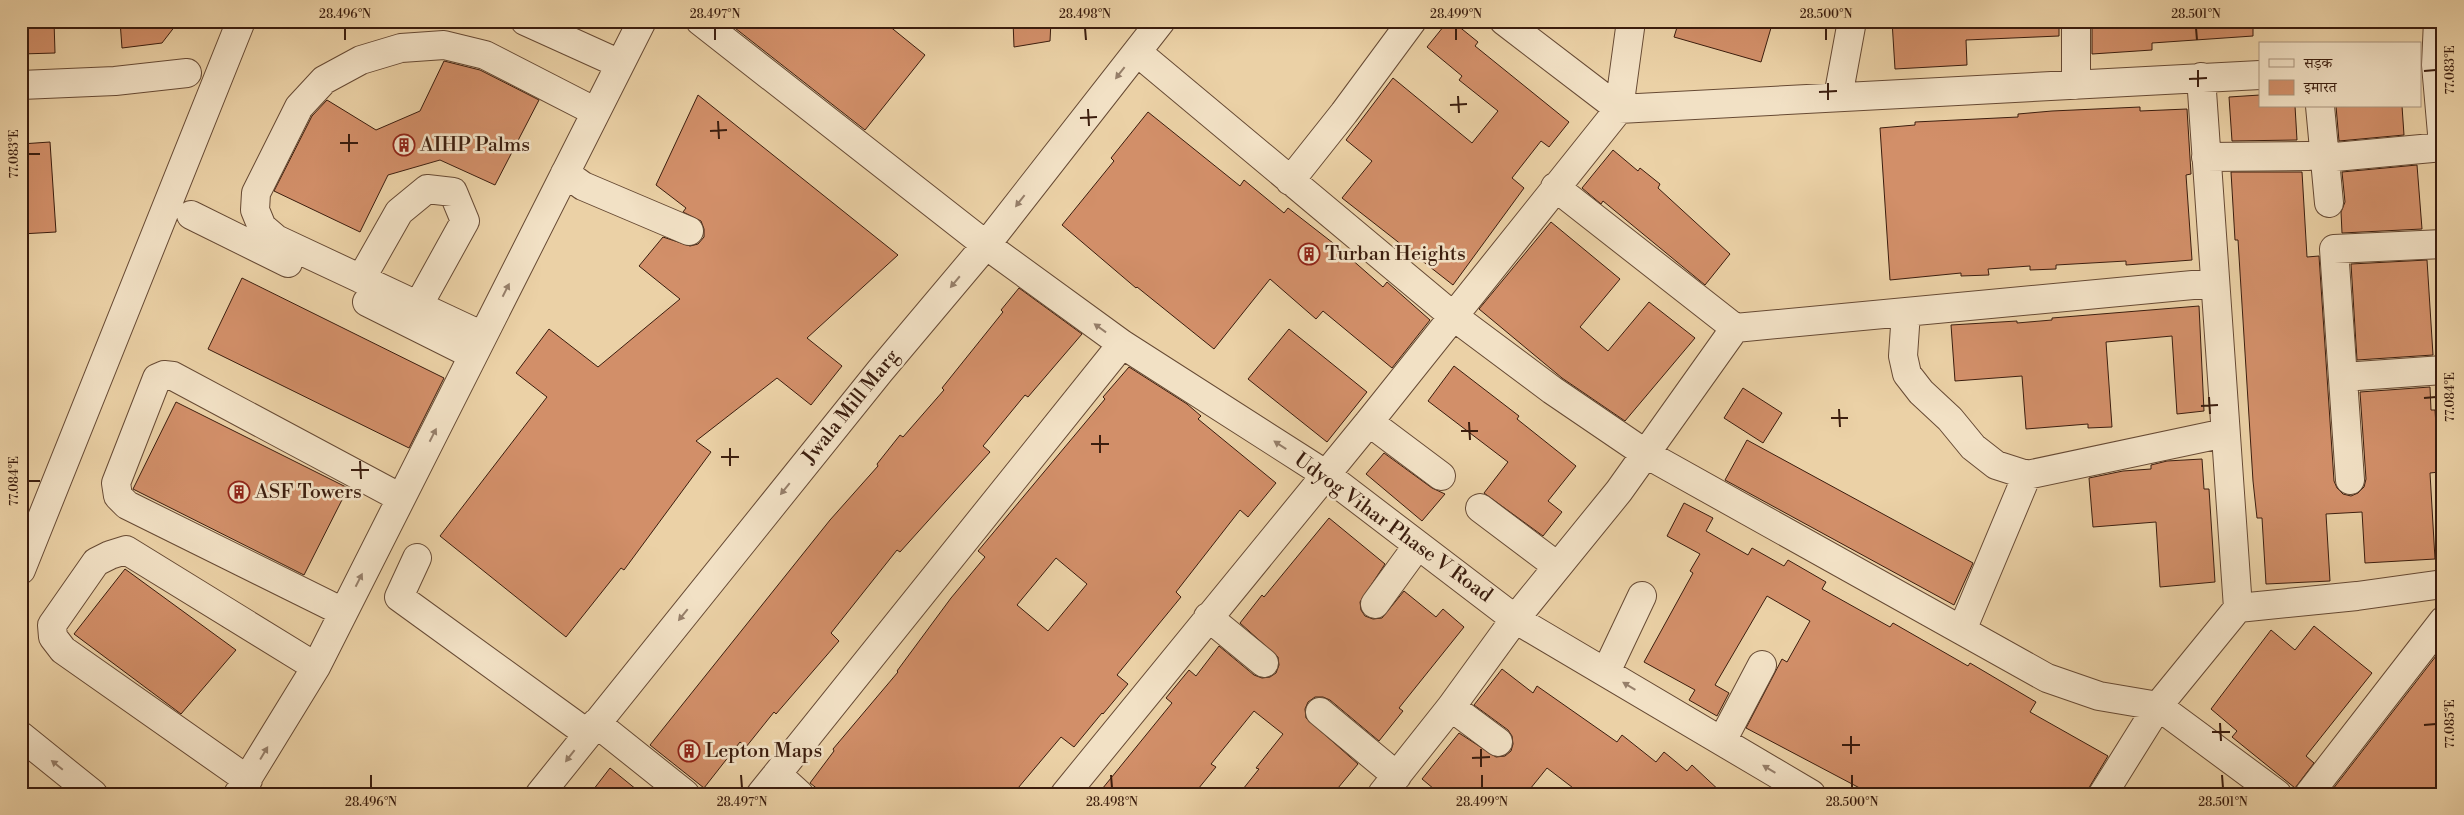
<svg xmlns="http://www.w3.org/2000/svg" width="2464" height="815" viewBox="0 0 2464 815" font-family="'Libre Bodoni','Noto Serif Devanagari',serif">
	<rect width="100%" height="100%" fill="#ebd1a6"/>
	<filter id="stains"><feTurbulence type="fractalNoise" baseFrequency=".004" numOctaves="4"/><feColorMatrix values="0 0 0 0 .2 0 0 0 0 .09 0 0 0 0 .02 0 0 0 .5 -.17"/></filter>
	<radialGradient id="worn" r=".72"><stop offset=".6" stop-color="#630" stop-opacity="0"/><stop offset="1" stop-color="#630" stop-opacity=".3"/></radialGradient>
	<!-- building -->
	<path fill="#d28f69" stroke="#3b1d0e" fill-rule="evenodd" d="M21,21H54L55,53L21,54Z
		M120,21H179L162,43L122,48Z
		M726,21H883L925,55L865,130Z
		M1013,21H1051L1050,41L1014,47Z
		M1448,21H1452L1478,42L1475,46L1569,122L1549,147L1541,141L1512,178L1524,188L1453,285L1342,198L1372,161L1346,140L1393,78L1472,143L1498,111L1459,80L1462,76L1427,47Z
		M1679,21H1773L1761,62L1674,37Z
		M1892,21H2059V36L1966,40L1967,65L1895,69Z
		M2092,21H2253V36L2152,43V50L2092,54Z
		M444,61L480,70L539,100L495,185L440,160L388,175L360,232L274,191L312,116L327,100L376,130L420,111Z
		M698,95L898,255L807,338L842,366L811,405L777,378L696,441L711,452L624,570L621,568L566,637L440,536L547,397L516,373L549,329L598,367L680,299L639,266L663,237L690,246L698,244L704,237V229L701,221L683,212L686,208L656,185Z
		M2260,95V106H2295L2297,140L2232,141L2229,97Z
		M2336,106H2402L2404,135L2339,141Z
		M2140,107V111L2187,109L2191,174L2186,175L2192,260L2126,265V261L2056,265V269L2030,270V266L1988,269L1989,275L1961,276V273L1890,280L1880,128L1915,125V122L2018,117V114L2052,111Z
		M1148,112L1240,186L1244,180L1284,213L1288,208L1333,243L1383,287L1387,282L1430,320L1392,368L1323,311L1316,319L1270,279L1214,349L1137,287L1136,288L1062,225L1114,161L1111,158Z
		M50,142L56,232L21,234V144Z
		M1613,150L1638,171L1640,168L1660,184L1658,188L1730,254L1705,285L1603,201L1601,204L1582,188Z
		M2417,165L2422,229L2342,233L2341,212L2345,202L2342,172Z
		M2231,172H2302L2307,257L2319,256L2334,481L2337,488L2343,494L2351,496L2358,493L2364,487L2366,479L2360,392L2430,387L2431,410H2435L2439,472L2430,473L2435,559L2365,563L2362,512L2326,514L2330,581L2266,584L2262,518H2257L2253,481L2238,240H2235Z
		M1551,222L1620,279L1580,327L1608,351L1649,302L1695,338L1625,421L1562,378L1479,309Z
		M2427,260L2433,355L2357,360L2351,264Z
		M242,278L444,378L409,448L208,349Z
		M1019,288L1082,334L1028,397L1025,395L983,446L990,452L900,552L897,550L831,633L839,641L776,714L774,712L746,747L740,742L704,788L650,745L830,520L878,466L877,464L900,435L903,437L944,390L942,388L1003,312L1001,310Z
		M2199,306L2204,411L2177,414L2172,336L2106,342L2112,427L2088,428V424L2026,429L2022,376L1955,381L1951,325L2017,321V323L2052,320V318Z
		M1289,329L1367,392L1327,442L1248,379Z
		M1454,366L1519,416L1517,419L1576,466L1548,501L1562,512L1543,536L1484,493L1508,462L1428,401Z
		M1129,367L1187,404L1201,416L1198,419L1276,483L1248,517L1240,510L1176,592L1181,597L1117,675L1128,684L1103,714L1102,713L1074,747L1061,737L1013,794H824L810,783L834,751L833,749L898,672L897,671L951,598L985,557L978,551L1105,399L1103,397ZM1056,558L1087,584L1048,631L1017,605Z
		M1743,388L1782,413L1763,443L1724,418Z
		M176,402L348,488L304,575L133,489Z
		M1747,440L1973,563L1954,605L1725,480Z
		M1384,453L1432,488L1445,494L1422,521L1366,474Z
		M2202,459L2204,489H2209L2215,582L2160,587L2156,522L2093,527L2089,478L2123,471L2151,469V465L2167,461Z
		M1684,503L1713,518L1706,531L1748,555L1752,548L1784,566L1788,560L1826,582L1822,589L1890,627L1893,623L1968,666L1970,663L2036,702L2030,712L2108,756L2090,786L2087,794H1871L1746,728L1782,659L1787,662L1810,621L1767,596L1715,685L1729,693L1717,716L1689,700L1695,690L1644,662L1693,573L1690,571L1700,554L1667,536Z
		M1329,518L1385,564L1360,602L1361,610L1365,616L1373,619L1382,618L1404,591L1436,617L1443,609L1464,627L1399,708L1403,711L1379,741L1330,700L1323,697H1315L1308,702L1305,709L1306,718L1358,764L1333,794H1239L1259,769L1256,768L1283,734L1254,711L1211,764L1216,767L1194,794H1098L1172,703L1166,698L1189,670L1196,676L1219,646L1254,675L1262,678L1270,677L1276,673L1279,665L1278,657L1240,623L1262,595L1264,597Z
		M125,569L236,650L181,714L74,634Z
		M2314,626L2372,673L2306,756L2314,763L2295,788L2232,737L2237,731L2211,709L2271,630L2295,650Z
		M2443,647V794H2329Z
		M1502,669L1533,693L1537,686L1617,742L1622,735L1656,762L1664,752L1687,771L1692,765L1723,794H1581L1547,768L1526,794H1440L1422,779L1459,733L1496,757L1505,756L1511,751L1513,744L1512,736L1508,730L1474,705Z
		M610,768L642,794H590Z"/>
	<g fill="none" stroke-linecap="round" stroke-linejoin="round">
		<!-- minor casing -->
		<g stroke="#674a34" stroke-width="30">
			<path id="minor" d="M525,21L620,64
				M700,21L986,245L1122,344L1325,474L1515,619L1811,794
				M1504,21L1619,109L2260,75
				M2438,21L2436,65L2443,145
				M1137,52L1453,316L1552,390L1646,454L2047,678L2099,696L2158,706L2277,794
				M2201,77L2238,608
				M21,85L115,81L187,73
				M2076,85V21
				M1838,97L1852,21
				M2320,106L2329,203
				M2206,157L2308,156
				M2324,158L2443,147
				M565,173L583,186L689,231
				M1290,181L1344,113L1412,21
				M1555,187L1735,328
				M191,215L288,263
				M361,279L399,212L427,189L453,192L465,221L418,306
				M367,302L473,355
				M1906,312L1903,356L1907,374L1921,392L1950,419L1973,447L1996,465L2027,475L2225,433
				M483,336L276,239L262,227L255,210L256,193L299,107L324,80L361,60L401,48L444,45L485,55L596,112
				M2343,377L2443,370
				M1369,422L1441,476
				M2350,480L2334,249L2443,244
				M1480,508L1557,566
				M417,558L399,597L588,734
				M21,570L241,21
				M1375,604L1418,545
				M343,612L127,505L118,496L116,483L157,378L164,375L173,376L401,498
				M1208,617L1264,663
				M1962,630L2027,475
				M1606,672L1642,596
				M1451,707L1498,742
				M1320,712L1397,776
				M596,723L685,794
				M21,736L93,794
				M1722,741L1762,665
				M777,774L799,794
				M248,780L63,650L53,637L52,625L96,562L110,555L126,550L316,667
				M238,794L316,667L642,21
				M540,794L880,371L986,245L1161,21
				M761,794L1122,344
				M1065,794L1369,422L1619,109L1631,21
				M1382,794L1451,707L1515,619L1619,491L1735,328L2214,283
				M2103,794L2158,706L2238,608L2357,596L2443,584
				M2309,794L2443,621"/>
		</g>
		<!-- minor -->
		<use href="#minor" stroke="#f2e1c5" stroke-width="28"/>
	</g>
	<!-- one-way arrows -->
	<defs><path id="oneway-solid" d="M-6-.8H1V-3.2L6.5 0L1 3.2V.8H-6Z" transform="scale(1.25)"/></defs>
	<g fill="#967f6a">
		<use href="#oneway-solid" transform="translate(1120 73) rotate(128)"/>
		<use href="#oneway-solid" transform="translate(1020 201) rotate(128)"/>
		<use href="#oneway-solid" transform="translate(955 282) rotate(130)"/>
		<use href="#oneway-solid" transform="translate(506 290) rotate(-63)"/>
		<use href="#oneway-solid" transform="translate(1100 328) rotate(-144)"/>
		<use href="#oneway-solid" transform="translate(433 435) rotate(-63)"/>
		<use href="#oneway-solid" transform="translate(1280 445) rotate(-147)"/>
		<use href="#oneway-solid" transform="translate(785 489) rotate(129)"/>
		<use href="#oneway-solid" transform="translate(359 580) rotate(-63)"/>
		<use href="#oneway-solid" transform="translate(683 615) rotate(129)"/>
		<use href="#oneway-solid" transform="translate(1629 686) rotate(-149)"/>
		<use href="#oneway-solid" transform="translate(264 753) rotate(-59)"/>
		<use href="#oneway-solid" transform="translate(570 756) rotate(128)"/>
		<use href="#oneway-solid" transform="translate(57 765) rotate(-141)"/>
		<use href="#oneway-solid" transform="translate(1769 769) rotate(-149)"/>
	</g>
	<!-- ticks -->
	<path fill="none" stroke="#3b1d0e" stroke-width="2" d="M345,28V40M715,28V40M1085,28L1086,40M1456,28V40M1826,28V40M2196,28L2197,40M2198,70V87M2424,71L2436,70M2189,79L2207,78M1828,83V100M1819,92L1837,91M1458,96L1459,113M1450,105L1467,104M1088,109L1089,126M1080,118L1097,117M718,121L719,139M710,131L727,130M349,134V152M340,143H358M28,154H40M2209,397L2210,414M2424,398L2436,397M2201,406L2218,405M1839,409L1840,427M1831,418H1848M1469,422L1470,440M1461,431H1478M1100,435V453M1091,444H1109M730,448V466M721,457H739M360,461L361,479M351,470H369M28,481H40M2220,723L2221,741M2424,725L2436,724M2212,732H2230M1851,736V754M1842,745H1860M1481,749V767M1472,758L1490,757M371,775V788M741,775L742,788M1111,775L1112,788M1482,775V788M1852,775V788M2222,775L2223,788"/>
	<!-- icons -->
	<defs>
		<g id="building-ring" transform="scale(1.125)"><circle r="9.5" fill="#f2e1c5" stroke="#8f2418" stroke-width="1.5"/><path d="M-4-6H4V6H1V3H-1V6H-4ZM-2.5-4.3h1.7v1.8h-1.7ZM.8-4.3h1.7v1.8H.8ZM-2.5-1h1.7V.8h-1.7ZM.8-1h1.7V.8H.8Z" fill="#8f2418"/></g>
	</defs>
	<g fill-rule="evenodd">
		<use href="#building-ring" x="404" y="145"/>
		<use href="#building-ring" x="1309" y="254"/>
		<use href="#building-ring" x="239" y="492"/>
		<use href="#building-ring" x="689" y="751"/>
	</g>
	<g text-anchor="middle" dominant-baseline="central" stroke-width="5" stroke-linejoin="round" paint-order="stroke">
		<!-- poi labels -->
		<g font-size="20" fill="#3b1d0e" stroke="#f2e1c5" text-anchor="start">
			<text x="420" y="145">AIHP Palms</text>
			<text x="1325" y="254">Turban Heights</text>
			<text x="255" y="492">ASF Towers</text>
			<text x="705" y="751">Lepton Maps</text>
		</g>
		<!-- street labels -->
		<g font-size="20" fill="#3b1d0e" stroke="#f2e1c5">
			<text transform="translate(851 407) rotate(-51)">Jwala Mill Marg</text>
			<text transform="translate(1393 528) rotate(36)">Udyog Vihar Phase V Road</text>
		</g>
	</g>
	<!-- margin -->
	<rect width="2464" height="815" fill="none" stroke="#ebd1a6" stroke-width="55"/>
	<!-- legend -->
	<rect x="2259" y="42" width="162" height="65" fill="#f2e1c5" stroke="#a9937c"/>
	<rect x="2269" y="59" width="25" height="8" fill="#f2e1c5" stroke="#a9937c"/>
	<text x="2304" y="68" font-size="15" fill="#3b1d0e">सड़क</text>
	<rect x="2269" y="80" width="25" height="15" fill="#d28f69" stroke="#a9937c"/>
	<text x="2304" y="92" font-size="15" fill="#3b1d0e">इमारत</text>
	<rect x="28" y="28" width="2408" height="760" fill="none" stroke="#3b1d0e" stroke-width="2"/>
	<g font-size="12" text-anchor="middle" fill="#3b1d0e">
		<text x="345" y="18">28.496°N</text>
		<text x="715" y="18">28.497°N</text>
		<text x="1085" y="18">28.498°N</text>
		<text x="1456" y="18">28.499°N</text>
		<text x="1826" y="18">28.500°N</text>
		<text x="2196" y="18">28.501°N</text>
		<text transform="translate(2450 70) rotate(-90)" y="4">77.083°E</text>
		<text transform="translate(14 154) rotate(-90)" y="4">77.083°E</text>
		<text transform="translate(2450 397) rotate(-90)" y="4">77.084°E</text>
		<text transform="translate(14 481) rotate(-90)" y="4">77.084°E</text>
		<text transform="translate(2450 724) rotate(-90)" y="4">77.085°E</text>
		<text x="371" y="806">28.496°N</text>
		<text x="742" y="806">28.497°N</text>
		<text x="1112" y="806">28.498°N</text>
		<text x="1482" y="806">28.499°N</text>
		<text x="1852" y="806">28.500°N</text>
		<text x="2223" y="806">28.501°N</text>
	</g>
	<rect width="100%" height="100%" filter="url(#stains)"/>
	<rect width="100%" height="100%" fill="url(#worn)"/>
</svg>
